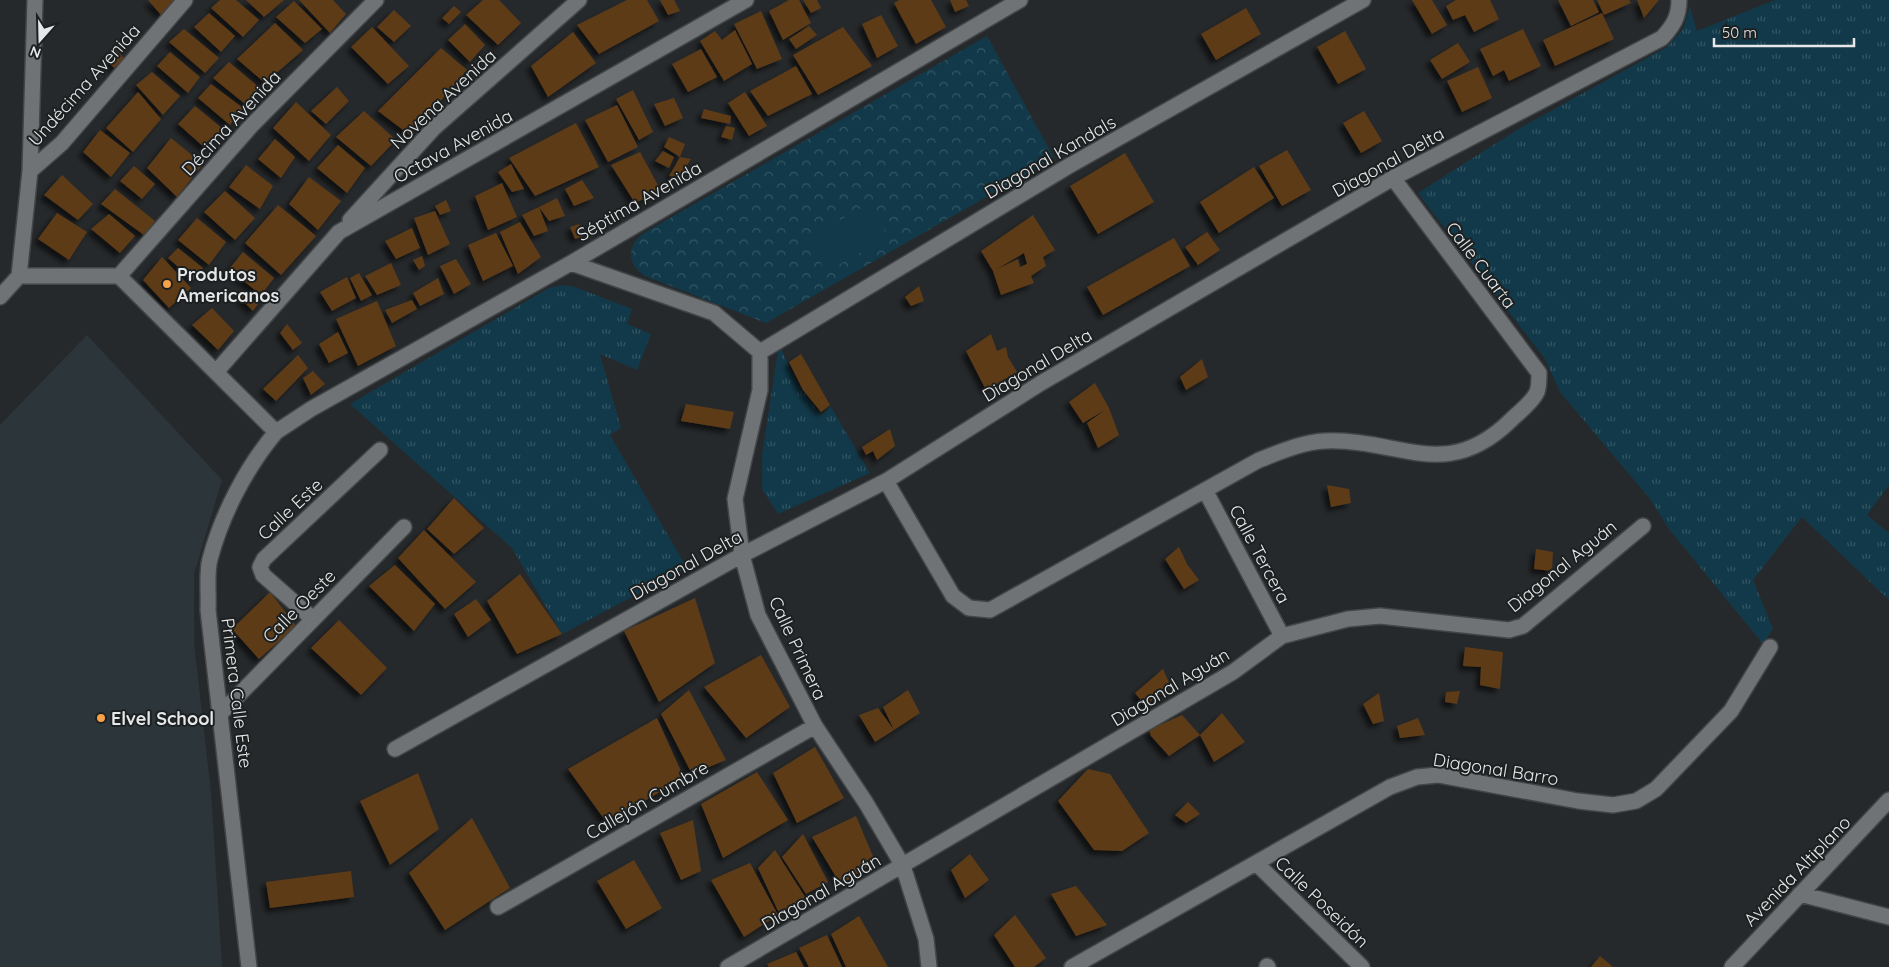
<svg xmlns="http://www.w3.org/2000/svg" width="1889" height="967" viewBox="0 0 1889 967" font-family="Quicksand,sans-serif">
	<defs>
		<pattern id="grass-tufts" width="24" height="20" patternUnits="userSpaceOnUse" patternTransform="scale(1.25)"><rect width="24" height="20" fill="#123949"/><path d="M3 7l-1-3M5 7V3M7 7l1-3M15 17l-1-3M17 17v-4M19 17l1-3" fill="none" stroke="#345663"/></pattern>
		<pattern id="forest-crowns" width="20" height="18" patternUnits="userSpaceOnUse" patternTransform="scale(1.25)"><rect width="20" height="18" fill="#123949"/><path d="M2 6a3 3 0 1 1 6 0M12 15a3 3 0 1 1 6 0" fill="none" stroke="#345663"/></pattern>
		<filter id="shadow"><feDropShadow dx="-4.5" dy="4.5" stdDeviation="2.5" flood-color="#0009"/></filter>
	</defs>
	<rect width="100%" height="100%" fill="#26292b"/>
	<!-- built -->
	<path fill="#2c353a" d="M87,335L222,480L194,574V643L211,792L222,967H0V425Z"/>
	<!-- grass -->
	<path fill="url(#grass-tufts)" d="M1775,0H1889V485L1867,515L1889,533V600L1802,517L1753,580L1773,629L1763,644L1669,529L1650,499L1560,392L1545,359L1418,193L1520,128L1667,47L1683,29L1690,7L1697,31Z
		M562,285L575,287L632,309L627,324L651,334L637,370L600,354L621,428L610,435L687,568L562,634L512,548L350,404L549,288Z
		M781,349L796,381L821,415L831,407L870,473L778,514L762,489V455L778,352Z"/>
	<!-- forest -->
	<path fill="url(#forest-crowns)" d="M987,36L1054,158L766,323L645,276C627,265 626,246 644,233Z"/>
	<!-- pitch -->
	<path fill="#123949" d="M869,204L888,237L826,272L807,238Z"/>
	<!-- building -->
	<path fill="#5d3b18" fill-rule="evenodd" filter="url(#shadow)" d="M148,0H175L161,15Z
		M220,0H236L259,20L243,37L211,8Z
		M246,0H284L264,17Z
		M299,0H333L346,14L330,33Z
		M483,0H499L521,23L498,45L466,15Z
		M627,0H647L659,21L599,54L577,25Z
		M660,0H674L680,11L668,15Z
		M789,0H799L811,23L783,40L769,11Z
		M803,0H817L821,8L811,13Z
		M899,0H931L946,27L916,44L894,3Z
		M950,0H966L969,6L955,12Z
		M1412,0H1432L1447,25L1432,34Z
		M1490,0L1499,19L1474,32L1465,15L1453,20L1446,6L1456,0Z
		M1558,0H1593L1599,12L1571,26Z
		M1597,0H1629L1631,3L1604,15Z
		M1637,0H1659L1644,18Z
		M294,1L322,29L305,43L276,17Z
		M454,6L461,12L449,24L442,18Z
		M1246,8L1261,34L1216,60L1201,34Z
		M394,10L411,26L394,42L377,27Z
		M761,11L782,59L757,69L734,24Z
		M209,13L235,36L221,52L194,27Z
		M1602,13L1614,39L1555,66L1543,40Z
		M881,15L898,46L877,58L862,24Z
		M275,23L303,50L265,83L237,59Z
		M465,24L485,45L470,62L448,40Z
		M809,26L817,35L796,49L789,39Z
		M372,27L409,66L388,84L351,47Z
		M843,27L872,66L818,95L793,55Z
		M184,29L219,58L205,73L169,42Z
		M1523,29L1541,66L1509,81L1504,70L1493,76L1480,49Z
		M735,30L752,64L724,81L700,41L715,31L722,40Z
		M1345,31L1366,69L1338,84L1317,47Z
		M573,32L596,63L548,97L531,66Z
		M1458,43L1470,62L1442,79L1430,60Z
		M441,48L467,70L411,136L378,111Z
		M115,49L125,59L114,68L105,58Z
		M701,49L717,77L688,92L672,64Z
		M170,52L200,77L188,93L157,66Z
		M229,62L261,89L245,104L213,78Z
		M796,66L812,94L768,116L750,91Z
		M1478,67L1492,98L1462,112L1447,81Z
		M152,72L180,96L163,115L136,85Z
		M211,84L243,108L230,125L198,98Z
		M337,87L349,101L326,124L311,111Z
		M633,90L653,132L639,140L616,99Z
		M138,92L161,119L133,152L106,128Z
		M745,92L767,126L749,136L728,103Z
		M674,98L683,118L665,126L654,104Z
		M296,102L331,135L309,161L273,128Z
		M617,105L638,147L608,162L585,120Z
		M195,106L223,129L206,149L178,124Z
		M704,109L731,116L730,124L701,118Z
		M364,111L396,140L371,166L336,137Z
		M1364,111L1382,141L1361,153L1343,123Z
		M576,123L599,167L535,196L509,158Z
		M726,126L735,128L732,140L721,137Z
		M100,130L130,153L111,177L83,152Z
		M669,137L685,144L680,157L664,147Z
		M171,138L203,164L177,197L147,168Z
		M275,139L295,157L281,178L258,159Z
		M338,145L365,168L347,193L317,168Z
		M1287,150L1311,190L1282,206L1259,166Z
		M663,151L674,157L669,168L655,161Z
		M640,152L661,191L635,203L611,165Z
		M1125,153L1154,202L1098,234L1070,186Z
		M680,157L691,159L679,178L669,176Z
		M511,164L524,189L512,192L498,172Z
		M246,165L273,186L260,209L229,187Z
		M134,166L155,184L142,199L120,181Z
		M1254,167L1274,198L1219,233L1200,202Z
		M62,175L93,204L78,220L44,195Z
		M309,177L341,201L318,230L289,204Z
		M582,180L594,198L574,206L565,189Z
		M502,183L517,217L488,230L475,196Z
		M115,189L155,221L144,235L101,204Z
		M225,191L255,218L235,240L204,212Z
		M557,198L565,216L549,221L539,207Z
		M446,200L451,211L440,215L435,206Z
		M278,205L316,236L281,275L245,243Z
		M539,207L548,231L534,236L522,215Z
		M435,211L450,244L428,255L414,218Z
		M57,213L87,232L69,260L38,239Z
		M109,214L135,236L120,253L91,229Z
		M1033,215L1055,250L1043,257L1046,266L1031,276L1034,283L1001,295L993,271L981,251ZM1024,253L1027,264L1020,267L1018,259L997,269Z
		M197,218L226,242L209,265L178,240Z
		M520,222L541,257L518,274L500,232Z
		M579,224L584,236L575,239L570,227Z
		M412,228L420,248L396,259L385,241Z
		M1207,232L1220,250L1198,265L1185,247Z
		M496,233L513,266L483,281L468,245Z
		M1174,238L1190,266L1103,315L1087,287Z
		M178,248L203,268L193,280L168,258Z
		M243,252L274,278L261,295L229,269Z
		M422,256L425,266L419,270L413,260Z
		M162,257L191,288L169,308L143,280Z
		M456,259L471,284L454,294L440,266Z
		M391,263L401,285L377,295L365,276Z
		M359,273L372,295L361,301L350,278Z
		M347,277L356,298L332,311L320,292Z
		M438,278L444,294L420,306L413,293Z
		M919,286L924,301L911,306L905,297Z
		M247,291L260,301L253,311L240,298Z
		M412,300L417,309L392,323L385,310Z
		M377,301L396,346L358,366L336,319Z
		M212,308L234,331L218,350L192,325Z
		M287,324L302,343L293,350L280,333Z
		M338,332L348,353L329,363L319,344Z
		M991,334L997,351L1006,347L1008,357L1017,372L986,390L966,351Z
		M801,354L830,405L821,412L803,390L789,362Z
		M298,355L308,368L276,401L263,389Z
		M1202,359L1208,377L1186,390L1180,377Z
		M313,371L325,384L311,395L303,378Z
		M1095,383L1109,408L1119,435L1098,448L1087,423L1105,410L1083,423L1069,402Z
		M686,404L734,412L730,429L681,421Z
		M890,429L895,446L877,460L873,451L866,455L862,447Z
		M1327,485L1349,489L1351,503L1331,507Z
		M454,498L484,528L454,554L427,529Z
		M424,530L476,582L445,609L398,558Z
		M1179,547L1187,564L1199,580L1184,589L1165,559Z
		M1536,549L1553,552L1552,571L1534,569Z
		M395,565L435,604L414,631L369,586Z
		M520,574L562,634L517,654L487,601Z
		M270,592L296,626L259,659L232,629Z
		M695,598L715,663L659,702L624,631Z
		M476,599L491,620L468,637L454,614Z
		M339,620L387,668L361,695L311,648Z
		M1465,647L1503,652L1500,689L1480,685L1481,667L1463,666Z
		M761,655L790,707L746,738L704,687Z
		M1163,669L1171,687L1145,705L1135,693Z
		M689,690L726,760L692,774L661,714Z
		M908,690L920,713L894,730L875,742L859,715L878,708L894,730L883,707Z
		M1460,691L1457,704L1445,702L1446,692Z
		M1379,693L1384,721L1373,724L1363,704Z
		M1222,713L1245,742L1214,762L1200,735Z
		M1182,715L1200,735L1169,756L1151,736L1149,730Z
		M657,718L684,778L607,823L568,769Z
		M1418,718L1425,735L1400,738L1397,726Z
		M815,747L844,798L797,823L773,773Z
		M1088,769L1110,774L1149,833L1122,851L1094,850L1058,801Z
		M757,772L788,820L723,858L701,804Z
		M418,773L439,829L390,865L360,801Z
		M1188,802L1200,814L1186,823L1175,815Z
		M856,816L875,861L841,885L812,837Z
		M472,818L510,888L445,930L409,873Z
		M693,820L701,871L681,880L660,833Z
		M803,834L828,882L806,894L782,857Z
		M775,850L807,900L779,913L758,868Z
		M970,854L989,880L965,898L951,870Z
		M634,860L662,908L626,929L597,881Z
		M750,863L778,915L744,937L711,880Z
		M351,871L354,897L270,908L266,882Z
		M1076,886L1107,925L1076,936L1051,894Z
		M1015,915L1046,958L1034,967H1015L994,935Z
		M859,916L888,967H846L831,934Z
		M827,935L842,967H809L799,948Z
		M796,952L804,967H769L767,964Z
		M1600,956L1613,967H1591Z"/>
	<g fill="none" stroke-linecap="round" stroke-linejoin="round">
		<!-- minor casing -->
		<g stroke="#424547" stroke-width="18">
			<path id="minor" d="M30,171L62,143L185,0
				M350,220L434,128L579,0
				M571,263L714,313L760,352V390L735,499L742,555L758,615L815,726L866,803L903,866L926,939L929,967
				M19,276H119L276,432C246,468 222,514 210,559C206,574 209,594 208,610L249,967
				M19,276L30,171L35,0
				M119,276L251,126L376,0
				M0,297L19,276
				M760,352L1067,167L1363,0
				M216,372L339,232L746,0
				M276,432L311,409L571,263L1020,0
				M886,481L953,596L969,608L990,610L1259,460C1280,452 1302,442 1325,441C1400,438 1446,484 1511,420C1519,412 1532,403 1537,392C1539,387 1539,379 1539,373L1393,178
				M1205,490L1282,636
				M313,619L263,575L260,567L264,559L380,450
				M221,713L404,527
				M395,749L742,555L886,481L1041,383L1393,178L1662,38C1673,26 1679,17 1679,0
				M1256,863L1362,967
				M1800,894L1889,917
				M498,907L815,726
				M1267,966L1268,967
				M728,967L1233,672L1282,636L1348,619L1380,616L1509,630L1523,626L1643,526
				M1072,967L1390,787L1417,777L1438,775L1578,801L1613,805L1636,801L1656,789L1731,711L1770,647
				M1732,967L1889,800"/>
		</g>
		<!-- minor -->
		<use href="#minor" stroke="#6f7375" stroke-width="15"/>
	</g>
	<!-- markers -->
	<g fill="#f7a149" stroke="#1d2021" stroke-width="2">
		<circle cx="167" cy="284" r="5"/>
		<circle cx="101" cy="718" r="5"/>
	</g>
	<g text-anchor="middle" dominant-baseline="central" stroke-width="4" stroke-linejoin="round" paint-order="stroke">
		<!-- street labels -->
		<g font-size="18" fill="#e5e7e8" stroke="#1d2021">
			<text transform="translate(84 85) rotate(-48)">Undécima Avenida</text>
			<text transform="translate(443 99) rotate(-43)">Novena Avenida</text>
			<text transform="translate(231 123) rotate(-47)">Décima Avenida</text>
			<text transform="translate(453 146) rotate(-29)">Octava Avenida</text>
			<text transform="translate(1050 157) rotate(-30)">Diagonal Kandals</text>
			<text transform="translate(1388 162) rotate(-29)">Diagonal Delta</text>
			<text transform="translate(639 201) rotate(-30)">Séptima Avenida</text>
			<text transform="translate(1481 265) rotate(53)">Calle Cuarta</text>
			<text transform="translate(1037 365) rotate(-31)">Diagonal Delta</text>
			<text transform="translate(290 509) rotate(-43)">Calle Este</text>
			<text transform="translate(1260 554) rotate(62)">Calle Tercera</text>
			<text transform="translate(686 565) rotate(-29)">Diagonal Delta</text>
			<text transform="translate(1562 566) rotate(-39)">Diagonal Aguán</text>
			<text transform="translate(299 606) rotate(-45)">Calle Oeste</text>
			<text transform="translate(798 648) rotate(65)">Calle Primera</text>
			<text transform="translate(1170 687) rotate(-31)">Diagonal Aguán</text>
			<text transform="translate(237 693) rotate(83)">Primera Calle Este</text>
			<text transform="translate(1496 769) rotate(9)">Diagonal Barro</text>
			<text transform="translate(647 800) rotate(-30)">Callejón Cumbre</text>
			<text transform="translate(1797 871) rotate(-46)">Avenida Altiplano</text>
			<text transform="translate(821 892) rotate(-30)">Diagonal Aguán</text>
			<text transform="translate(1322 902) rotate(44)">Calle Poseidón</text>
		</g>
		<!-- poi labels -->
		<g font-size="18" font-weight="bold" fill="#e5e7e8" stroke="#1d2021" text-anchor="start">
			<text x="177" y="274">Produtos<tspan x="177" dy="21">Americanos</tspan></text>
			<text x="111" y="718">Elvel School</text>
		</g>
	</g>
	<!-- north arrow -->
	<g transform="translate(40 40) rotate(200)" stroke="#1d2021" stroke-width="4" paint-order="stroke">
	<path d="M0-4L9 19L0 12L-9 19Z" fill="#e5e7e8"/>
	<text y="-8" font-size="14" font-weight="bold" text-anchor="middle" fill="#e5e7e8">N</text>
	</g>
	<!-- scale -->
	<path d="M1714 38v8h140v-8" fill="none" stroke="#e5e7e8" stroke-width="2.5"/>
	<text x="1722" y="38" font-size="15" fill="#e5e7e8" stroke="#1d2021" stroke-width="4" paint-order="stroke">50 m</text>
</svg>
